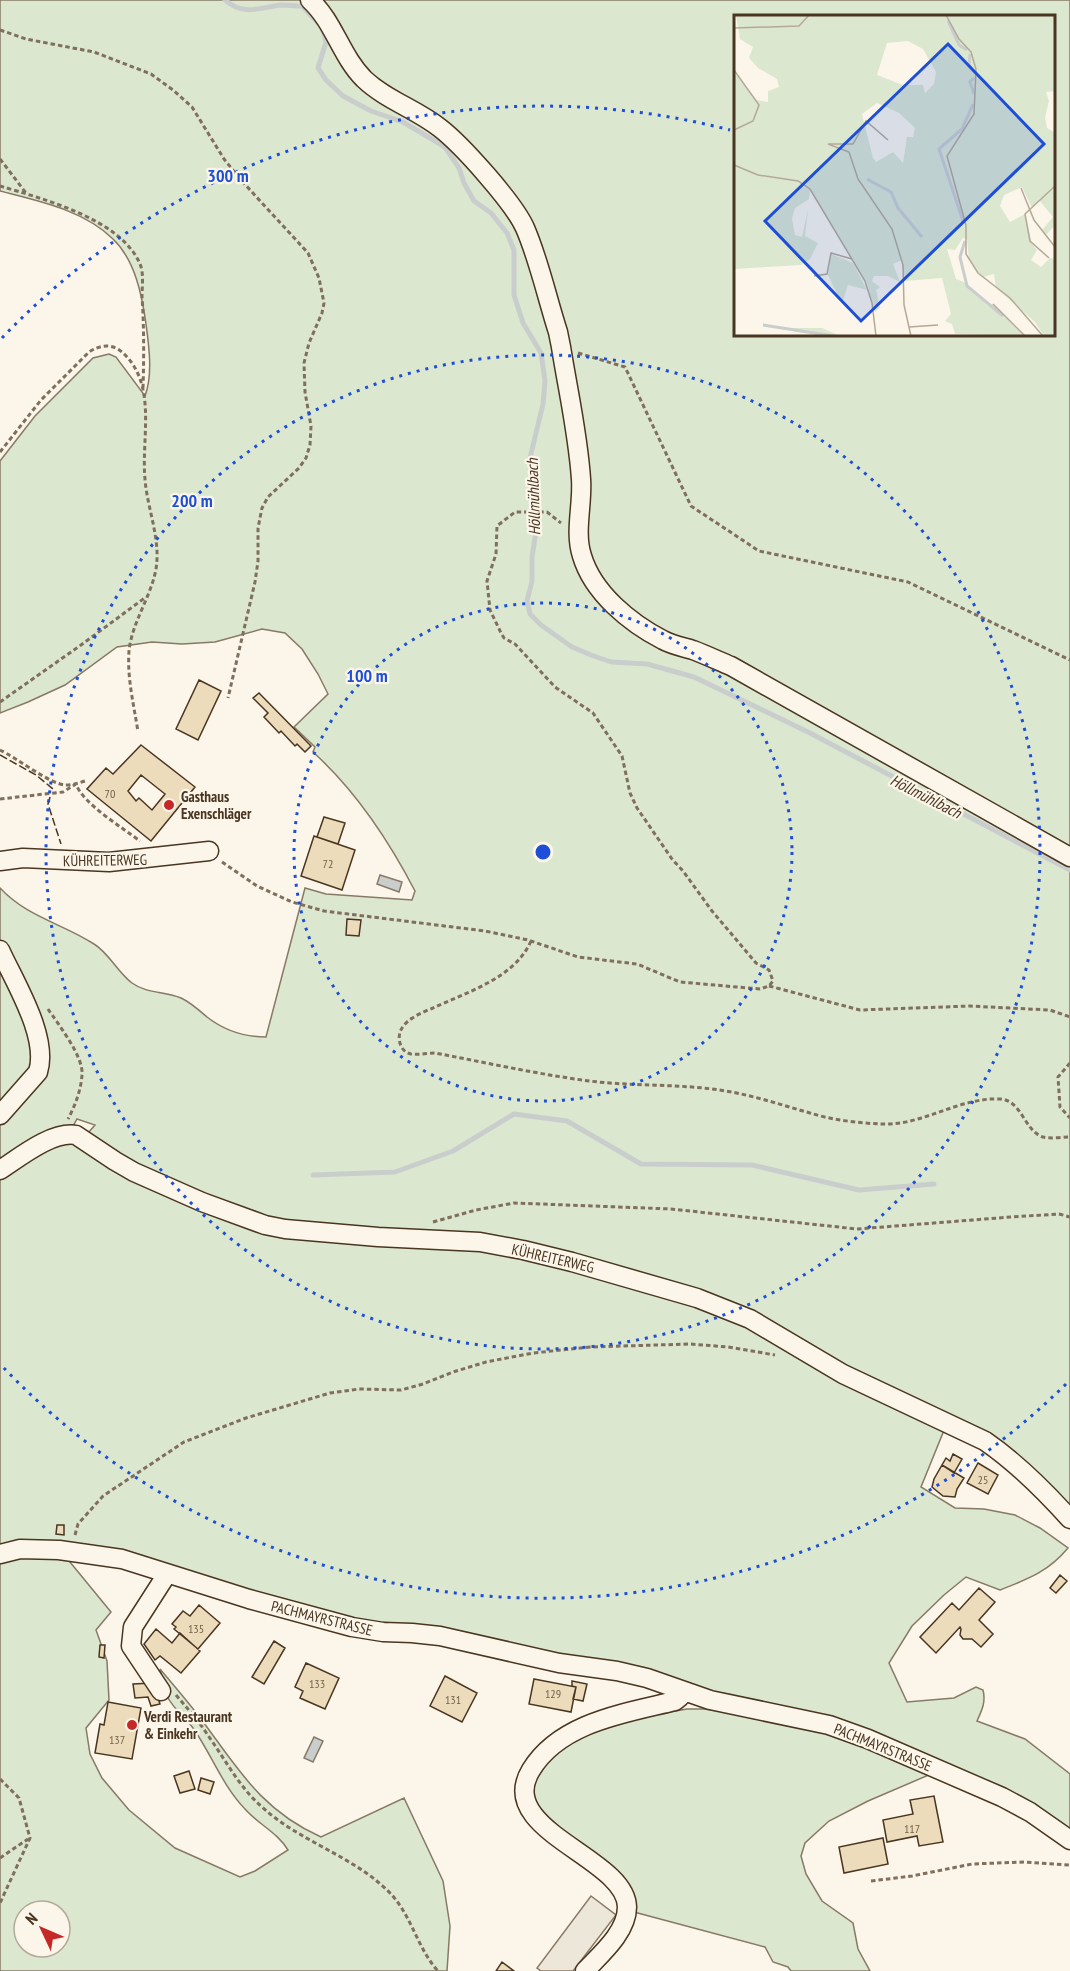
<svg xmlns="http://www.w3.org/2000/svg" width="1070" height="1971" viewBox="0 0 1070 1971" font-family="'PT Sans Narrow',sans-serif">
	<rect width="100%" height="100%" fill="#fbf6e9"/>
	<!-- green -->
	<path fill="#dce7d0" stroke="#887966" stroke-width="1.5" fill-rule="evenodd" d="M0,0H1070V1512L949,1418L921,1487L955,1508L984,1509L1015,1515L1040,1528L1068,1548C1048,1572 1028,1579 1000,1590L966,1577L944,1595L912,1626L889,1663L907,1702L954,1698L976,1687L983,1690C986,1702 982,1710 977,1721L1025,1739L1070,1774V1831L924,1754L863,1728L369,1624C312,1610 257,1592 201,1575C156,1561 113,1545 66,1544L65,1556L111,1612L96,1630L107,1661L109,1700L86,1728L90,1754L102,1778L129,1810L175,1848L240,1877L255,1871L288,1850C278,1833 258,1824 245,1809C222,1785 212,1755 193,1728C185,1718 172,1707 167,1696C163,1688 162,1677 160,1669C175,1687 190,1704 204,1723C240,1772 263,1811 321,1837L404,1798L443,1881L450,1926L447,1971H0V888C27,917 61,923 94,944C109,953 118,973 132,983C147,994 165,991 181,998C190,1002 199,1010 207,1017C225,1031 243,1037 266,1037L305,888L326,894L412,900L415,891C388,839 356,791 313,752L315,747L294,727L328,694L318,674L302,649L285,633L262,629L215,642L182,644L152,642L117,647L65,685L28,702L0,713V461L35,416L93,358L109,354L116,357L145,396C153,375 149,346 146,324C142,295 135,260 113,239C84,210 38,201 0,191ZM736,16H1054V334H736ZM77,1119L95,1125L80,1142L66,1139ZM24,1911H60V1947H24Z
		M687,1709H706L769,1719L819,1730L861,1743L931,1774L868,1801L829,1821L805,1843L801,1856L806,1874L822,1901L853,1923L858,1949L870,1971H791L788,1967L773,1962L765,1947L634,1912L536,1806L532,1781L539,1768L569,1740L613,1722Z"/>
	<!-- parking -->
	<path fill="#ede7d9" stroke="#887966" stroke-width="1.5" d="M591,1896L616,1915L573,1971H541L537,1968Z"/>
	<!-- water -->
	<path fill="#c9cecd" stroke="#887966" stroke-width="1.5" d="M380,875L402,882L399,892L377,884Z
		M314,1737L323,1741L313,1762L304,1758Z"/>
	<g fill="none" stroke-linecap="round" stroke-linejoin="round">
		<!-- stream -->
		<path stroke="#c9cecd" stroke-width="5" d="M225,0C244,17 261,7 282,5C288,5 295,6 302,6L318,23
			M323,31L326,42L318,68L326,80L343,96L371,111L403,122L445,147L459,168L464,183L474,201L491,213L507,233L514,250V295L523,323L541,353L545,381L543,404L530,458L536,531L532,557V581L527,601L530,614L541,625L572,647L591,655L611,662L647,664L694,677L808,732L1070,870
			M313,1175L395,1172L453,1151L514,1114L567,1121L641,1164L752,1165L859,1190L934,1184"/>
	</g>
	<!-- building -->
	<path fill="#ecdcbc" stroke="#4a3520" stroke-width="1.5" fill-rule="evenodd" d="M199,680L221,691L198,740L176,729Z
		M259,693L311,746L305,752L297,744L295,746L281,731L279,733L264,717L268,713L253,698Z
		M141,745L195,787L151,841L87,789L106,768L113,774ZM141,775L165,794L152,810L139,798L136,801L128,791Z
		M324,817L345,823L338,844L317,837Z
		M314,836L355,850L342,890L301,876Z
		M347,919L361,920L359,936L346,935Z
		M953,1454L962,1459L954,1473L942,1465L946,1458L950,1461Z
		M978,1463L998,1475L988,1494L967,1483Z
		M942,1465L964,1478L957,1489L955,1497L943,1496L932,1487L934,1479Z
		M57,1525H64V1535L56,1534Z
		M1060,1575L1067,1581L1056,1593L1050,1588Z
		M979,1588L995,1602L979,1620L993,1634L981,1647L972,1639H963L960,1635L961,1629L960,1627L936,1653L920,1637L952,1603L959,1610Z
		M199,1605L220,1623L198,1649L174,1629L176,1627L172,1624L183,1611L190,1616Z
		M156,1629L172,1643L180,1633L200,1651L181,1673L160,1656L155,1660L144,1644Z
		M274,1641L285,1648L264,1684L252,1677Z
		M100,1645H105L104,1658L99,1657Z
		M306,1663L339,1678L325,1709L300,1698L303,1691L295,1687Z
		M445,1676L477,1693L462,1722L430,1706Z
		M534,1679L576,1687L571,1712L529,1704Z
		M572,1681L587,1684L583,1701L573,1699L576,1687L572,1686Z
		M153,1683L160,1704L151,1706L148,1697L135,1698L133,1684Z
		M108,1702L141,1708L132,1759L95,1753L100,1724L104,1725Z
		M189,1771L195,1789L180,1793L174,1776Z
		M201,1778L214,1782L210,1794L198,1790Z
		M934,1796L943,1842L919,1846L917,1836L887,1842L883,1820L913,1814L910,1800Z
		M883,1838L888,1864L844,1873L839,1847Z
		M502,1962L514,1971H496Z"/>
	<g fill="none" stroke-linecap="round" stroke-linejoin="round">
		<!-- minor casing -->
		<g stroke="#4a3520" stroke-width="21">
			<path id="minor" d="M310,0C334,22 341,56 364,79C386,100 416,109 440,128C462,145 514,203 525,228C539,260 547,298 558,332L561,347C568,391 578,434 581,479C583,504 574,532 582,556C593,593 630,623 663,640C672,645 683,647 693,650C706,655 719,661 731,666L1070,857
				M0,861L23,858L109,862L209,851
				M0,950C15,983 49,1037 38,1072L0,1115
				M0,1170C20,1157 52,1131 76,1135L115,1161L134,1172L202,1202L265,1225L285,1229L378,1237L480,1242L523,1250L572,1262L697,1298L750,1319L843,1374L985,1441C1017,1463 1044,1490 1070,1519
				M0,1554L20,1549L59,1550L122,1559L249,1599L352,1627L383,1632L412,1633L440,1636L559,1663L617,1671L647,1678L710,1700L829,1725L868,1739L1002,1797L1030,1812L1070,1840
				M161,1691L131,1646L133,1627L167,1574
				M585,1971C601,1954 627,1932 627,1907C626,1857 494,1831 531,1770C560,1722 626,1713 675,1701L680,1697L681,1691"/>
		</g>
		<!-- path -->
		<path stroke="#7f6f5c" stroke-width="3" stroke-dasharray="4.5 3" stroke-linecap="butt" d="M0,30L26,39L94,52L151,74L173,90L192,107L224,159L240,179L308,253L319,278L324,303L322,313L309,343L304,363L305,392L311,426L310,445L306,458L299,468L268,497L262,508L258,528V561L255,582L228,698
			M0,159L26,193
			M0,186C43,199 121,219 140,264C144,273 142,287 142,296C144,327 144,357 143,388
			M578,353L625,367L691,506L759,551L908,582L1070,660
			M0,452L41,400L89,352C100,345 111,343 122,352C158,384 141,437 145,479C147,508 161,539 156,569C151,597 132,622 129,651C127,679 134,705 138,732
			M0,702L81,645L146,597
			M0,750C17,758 51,785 66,785C73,785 79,783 85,781
			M0,799L63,792L76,784C83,804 123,828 140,841
			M222,862L257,886L292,902L324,911L485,931L528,940L578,957L637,964L680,982L760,989L769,986L773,981L769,970L756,963L712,911L683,871L672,859L637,808L630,793L622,756L593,713L555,687L515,644L504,638L501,633L490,610L487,581L496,554L497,526L515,512H547L561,523
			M531,941C515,978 467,992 433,1008C423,1012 408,1018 402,1028C396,1037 400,1052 411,1054C418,1055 427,1053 435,1053C483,1062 532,1073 582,1080C629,1087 679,1083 726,1091C755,1096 782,1105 810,1113C832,1120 858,1123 881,1124C923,1126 959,1097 1000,1099C1022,1100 1024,1131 1043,1137C1051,1139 1062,1137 1070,1137
			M769,986L860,1010L970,1006L1050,1010L1070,1017
			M48,1009C58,1024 84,1057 82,1075C81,1090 75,1106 68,1119
			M1070,1063L1058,1077L1060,1107L1070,1118
			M433,1222L476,1210L514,1203L671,1209L857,1229L1011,1217L1059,1214L1070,1217
			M75,1535L78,1524L103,1496L184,1442L246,1418L330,1393L359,1389L401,1390L423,1384L453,1372L486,1362L533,1353L590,1347L690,1344L728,1347L775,1355
			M176,1695C187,1708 198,1720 207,1734C225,1759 239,1787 262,1807C300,1842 354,1856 390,1893C412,1916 417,1948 438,1971
			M0,1779L19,1798L30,1838L0,1903
			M0,1858L28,1839
			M871,1881L912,1876L972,1864L1024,1862L1070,1865"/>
		<!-- minor -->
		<use href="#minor" stroke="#fbf6e9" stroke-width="18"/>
		<!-- fence -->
		<path stroke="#4a3520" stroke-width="1.5" stroke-dasharray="8 3" stroke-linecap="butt" d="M0,755L36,775L53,789L52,791
			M50,797L48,804L61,844"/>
	</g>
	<!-- distance rings -->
	<g fill="none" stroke="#1d4ed8" stroke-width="3" stroke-dasharray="3 6">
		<circle cx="543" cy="852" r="249"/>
		<circle cx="543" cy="852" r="497"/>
		<path d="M1066 1384A746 746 0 0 1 2 1366M2 338A746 746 0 0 1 730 130"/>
	</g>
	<!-- markers -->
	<g fill="#c62828" stroke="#fbf6e9" stroke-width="2">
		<circle cx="169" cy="805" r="6"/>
		<circle cx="132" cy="1725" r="6"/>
	</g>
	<g text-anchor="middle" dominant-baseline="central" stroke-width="4.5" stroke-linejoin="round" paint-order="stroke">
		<!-- number labels -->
		<g font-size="12" fill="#725f47">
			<text x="110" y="793">70</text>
			<text x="328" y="863">72</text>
			<text x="983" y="1479">25</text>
			<text x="196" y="1628">135</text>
			<text x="317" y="1683">133</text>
			<text x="553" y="1693">129</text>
			<text x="453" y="1699">131</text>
			<text x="117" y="1739">137</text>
			<text x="912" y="1828">117</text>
		</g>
		<!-- poi labels -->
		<g font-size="15" font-weight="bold" fill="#4a3520" stroke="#fbf6e9" text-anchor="start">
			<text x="181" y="796">Gasthaus<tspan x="181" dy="17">Exenschläger</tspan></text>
			<text x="144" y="1716">Verdi Restaurant<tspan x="144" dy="17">&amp; Einkehr</tspan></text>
		</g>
		<!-- street labels -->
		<g font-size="15" fill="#4a3520" stroke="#fbf6e9">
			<text transform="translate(105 860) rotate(-1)">KÜHREITERWEG</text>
			<text transform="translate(553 1258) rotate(13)">KÜHREITERWEG</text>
			<text transform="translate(322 1618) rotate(14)">PACHMAYRSTRASSE</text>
			<text transform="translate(883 1747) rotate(22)">PACHMAYRSTRASSE</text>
		</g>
		<!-- water labels -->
		<g font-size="16" font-style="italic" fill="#4a3520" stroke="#fbf6e9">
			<text transform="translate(533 497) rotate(-92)">Höllmühlbach</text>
			<text transform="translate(926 796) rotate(27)">Höllmühlbach</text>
		</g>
	</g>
	<!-- overview -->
	<g transform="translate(734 15)">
		<rect width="321" height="321" fill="#fbf6e9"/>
		<path d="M2,0H321V76L312,77L315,86L311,103L313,113L321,118V170L298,193L288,172L270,180L266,191L276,207L291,199L298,229L303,235L297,245L307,252L316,243L321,244V321H310L301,307L262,273L260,259L249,262L246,259L235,245L233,224L229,223L221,235L213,234L222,264L232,268L254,291L258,289L290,321L221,319L218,309L211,306L217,299L208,263L170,266L168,245L159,249L166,267L154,261H140L138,266L146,272L142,275L146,293L141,297L133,268L76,175L75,184L61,193L58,204L61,220L68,222L74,194L71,221L84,228L76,244L67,250L0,254V57L23,85L34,87V76L45,72L43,64L24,53L15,43L19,32L6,24ZM174,26L189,34L202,57L200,69L191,78L189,70H169L143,60L153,28ZM143,88L165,98L181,113L179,122H173L169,148L159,137L142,147L139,143L128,99ZM321,172V210L312,220L308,215L319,202L305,185ZM97,239L119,248L133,275L114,270L108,289L94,260ZM51,313H88L106,321L62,317Z" fill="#dce7d0" fill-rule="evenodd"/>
		<path fill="none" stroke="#c9cecd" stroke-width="3" d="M214,6L225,30L233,35M236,39L235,51L241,58M240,79L236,67L240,63M133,164L157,177L164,193L188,222M230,209L205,134L228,114L239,89M231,226L226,242L233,271L269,301M29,310L99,321"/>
		<path fill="none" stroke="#b4a999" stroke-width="1.5" d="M212,0L225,24L237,37L242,54L240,99L213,141L232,210V239L244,258L276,283L309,321M0,13L65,11L75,0M0,55L25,90L19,106L0,115M154,125L132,106L119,129H94L115,137L124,164L158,214L169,250L170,290L177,321M0,150L24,160L64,166L76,174L131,266L138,288L142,321M287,173L300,205L321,232M315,243L296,226L291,199L321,171M80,261L93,259L97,238L118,244M259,289L291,321M175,312L204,310"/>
		<path fill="#1d4ed8" fill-opacity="0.15" stroke="#1d4ed8" stroke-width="3" d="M214,29L310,129L127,306L31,206Z"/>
		<rect width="321" height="321" fill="none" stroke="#4a3520" stroke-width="3"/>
	</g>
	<circle cx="543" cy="852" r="9" fill="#1d4ed8" stroke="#fbf6e9" stroke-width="3"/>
	<g font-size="18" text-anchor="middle" font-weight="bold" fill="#1d4ed8" stroke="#fbf6e9" stroke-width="4.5" stroke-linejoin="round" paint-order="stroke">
		<text x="228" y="182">300 m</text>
		<text x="192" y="507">200 m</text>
		<text x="367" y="682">100 m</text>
	</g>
	<!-- north arrow -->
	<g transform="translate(42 1929) rotate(314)"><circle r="28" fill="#fbf6e9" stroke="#b4a999" stroke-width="1.5"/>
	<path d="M0-4.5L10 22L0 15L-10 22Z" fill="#c62828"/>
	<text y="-9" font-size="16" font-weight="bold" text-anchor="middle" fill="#4a3520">N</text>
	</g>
</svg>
